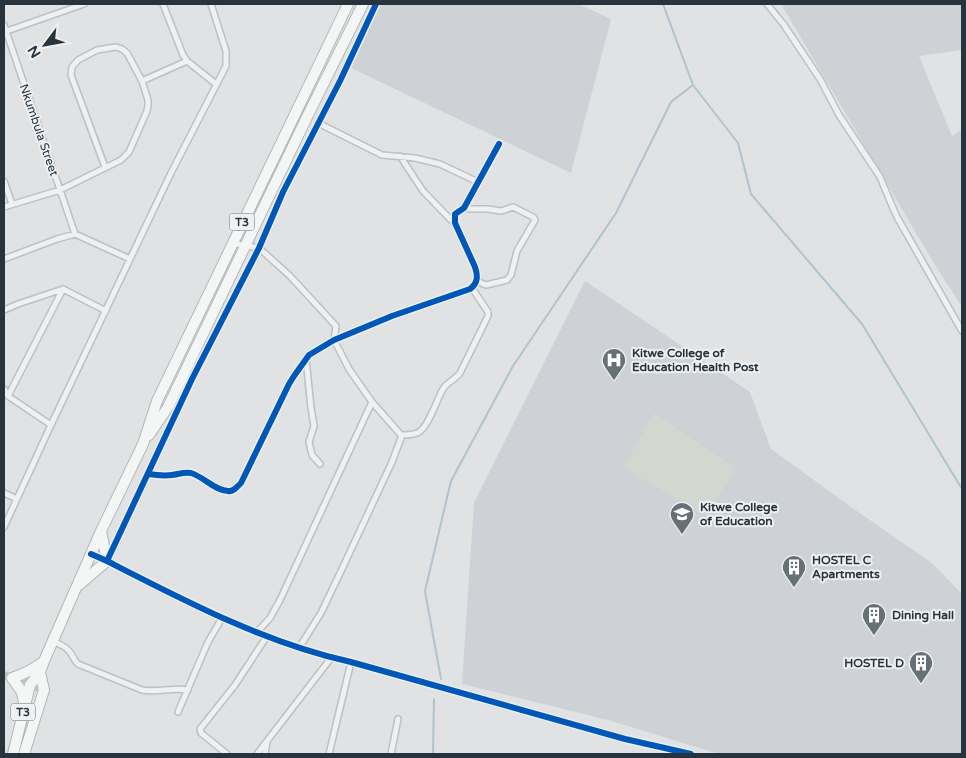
<svg xmlns="http://www.w3.org/2000/svg" width="966" height="758" viewBox="0 0 966 758" font-family="'Varela Round',sans-serif">
	<rect width="100%" height="100%" fill="#e0e2e4"/>
	<!-- built -->
	<path fill="#ced2d7" d="M380,4H578L611,19L571,173L349,67Z
		M781,4H962V50L919,56L952,136L962,130V307L935,265Z
		M585,281L750,392L771,449L851,507L932,563L962,594V754H719L608,720L462,684L474,503Z"/>
	<!-- green -->
	<path fill="#d2d8d0" d="M654,413L736,468L707,516L623,468Z"/>
	<g fill="none" stroke-linecap="round" stroke-linejoin="round">
		<!-- stream -->
		<path stroke="#b0c4ce" stroke-width="2" d="M663,4L693,85L738,143L751,194L862,324L962,489
			M441,679L425,591L451,481L513,366L616,213L671,102L693,85
			M433,754L434,699"/>
		<!-- street casing -->
		<g stroke="#bec0c2" stroke-width="8">
			<path id="street" d="M163,4L183,55L187,61L216,84
				M767,4L784,25L820,79L839,115L880,177L890,201L897,217L962,331
				M4,25L75,234
				M4,32L84,4
				M142,81L187,61
				M318,123L382,155L415,158L440,164L478,182
				M400,156L423,191L454,223
				M4,181L12,204
				M4,207L60,190L121,160L129,152L147,111L148,105V100L142,81L127,53L122,49L116,47L97,50L78,60L72,67L71,75L105,167
				M464,208L472,209H488L501,211L513,207L533,217L535,220L517,251L511,275L507,280L486,285L476,281
				M232,243L259,248L290,276L336,326L334,340L349,369L372,402L401,435V438L392,462L342,569L321,613L299,648
				M4,259L57,239L75,234L130,259
				M4,310L18,304L63,289L106,311
				M306,359L311,408L314,426L309,442L312,455L320,464
				M4,389L8,396L51,425
				M8,396L63,289
				M401,435C406,435 412,435 417,433C428,429 437,399 443,389C447,382 455,380 460,373L488,316V312L472,288
				M148,474C155,475 164,476 172,475C179,474 184,472 191,473C204,477 214,490 228,491C233,492 237,487 241,483L289,384L294,376L309,355L334,340L392,316L470,289C478,283 478,276 475,267L455,223V214L464,208L499,144
				M4,493L17,499
				M4,527L51,425L171,173L226,66V51L211,4
				M109,558L192,379L259,248L283,192L340,81L376,4
				M257,632L270,618L280,600L372,402
				M53,641C58,644 65,646 68,650C73,654 73,660 78,664L142,690C157,693 173,687 188,690
				M178,712L208,642L222,618
				M227,754L201,733L200,729L235,685L267,636
				M257,754L331,658
				M265,754L267,742
				M329,754L351,662
				M391,754L398,719"/>
		</g>
		<!-- highway casing -->
		<g stroke="#b2b6b9" stroke-width="12">
			<path id="highway" d="M149,435L168,407L307,117L363,4
				M79,585L107,561L101,531
				M24,703L22,692L12,678C24,674 34,669 43,662
				M13,754L30,685L40,672L44,661L101,531L143,444L157,401L348,4
				M24,754L44,690L40,672"/>
		</g>
		<!-- street -->
		<use href="#street" stroke="#eff0f1" stroke-width="5"/>
		<!-- secondary -->
		<path stroke="#bec2c4" stroke-width="8" d="M91,554L107,561C185,601 265,643 351,662L625,739L691,754
			M4,675L44,690"/>
		<!-- highway -->
		<use href="#highway" stroke="#f4f5f5" stroke-width="10"/>
		<!-- cycleway casing -->
		<g stroke="#edf1f4" stroke-width="9">
			<path id="cycleway" d="M148,474C155,475 164,476 172,475C179,474 184,472 191,473C204,477 214,490 228,491C233,492 237,487 241,483L289,384L294,376L309,355L334,340L392,316L470,289C478,283 478,276 475,267L455,223V214L464,208L499,144
				M91,554L107,561C185,601 265,643 351,662L625,739L691,754
				M107,561L192,379L259,248L283,192L340,81L376,4"/>
		</g>
		<!-- cycleway -->
		<use href="#cycleway" stroke="#0057b8" stroke-width="6"/>
	</g>
	<!-- icons -->
	<defs>
		<g id="hospital-pin" transform="scale(1.25)"><path d="M0 17L-7.5 6A9.5 9.5 0 1 1 7.5 6Z" fill="#687077" stroke="#edf1f4"/><path d="M-5-5h3v3.5h4V-5h3V5h-3V1.5h-4V5h-3Z" fill="#fff"/></g>
		<g id="university-pin" transform="scale(1.25)"><path d="M0 17L-7.5 6A9.5 9.5 0 1 1 7.5 6Z" fill="#687077" stroke="#edf1f4"/><path d="M0-5L7-2L0 1L-7-2ZM-4 1L0 2.5L4 1V4Q0 6-4 4Z" fill="#fff"/></g>
		<g id="building-pin" transform="scale(1.25)"><path d="M0 17L-7.5 6A9.5 9.5 0 1 1 7.5 6Z" fill="#687077" stroke="#edf1f4"/><path d="M-4-6H4V6H1V3H-1V6H-4ZM-2.5-4.3h1.7v1.8h-1.7ZM.8-4.3h1.7v1.8H.8ZM-2.5-1h1.7V.8h-1.7ZM.8-1h1.7V.8H.8Z" fill="#fff"/></g>
	</defs>
	<g fill-rule="evenodd">
		<use href="#hospital-pin" x="614" y="360"/>
		<use href="#university-pin" x="682" y="514"/>
		<use href="#building-pin" x="794" y="567"/>
		<use href="#building-pin" x="874" y="615"/>
		<use href="#building-pin" x="921" y="663"/>
	</g>
	<g text-anchor="middle" dominant-baseline="central" stroke-width="4" stroke-linejoin="round" paint-order="stroke">
		<!-- shield labels -->
		<g fill="#edf1f4" stroke="#636c73" stroke-width="1">
			<rect x="229.5" y="213.5" width="25" height="17" rx="4"/>
			<rect x="10.5" y="703.5" width="25" height="17" rx="4"/>
		</g>
		<g font-size="11" font-weight="bold" fill="#28333c">
			<text x="242" y="222">T3</text>
			<text x="23" y="712">T3</text>
		</g>
		<!-- street labels -->
		<g font-size="12" fill="#28333c" stroke="#edf1f4">
			<text transform="translate(39 130) rotate(71)">Nkumbula Street</text>
		</g>
		<!-- poi labels -->
		<g font-size="12" font-weight="bold" fill="#28333c" stroke="#edf1f4" text-anchor="start">
			<text x="632" y="353">Kitwe College of<tspan x="632" dy="14">Education Health Post</tspan></text>
			<text x="700" y="507">Kitwe College<tspan x="700" dy="14">of Education</tspan></text>
			<text x="812" y="560">HOSTEL C<tspan x="812" dy="14">Apartments</tspan></text>
			<text x="892" y="615">Dining Hall</text>
			<text x="904" y="663" text-anchor="end">HOSTEL D</text>
		</g>
	</g>
	<!-- border -->
	<rect width="966" height="758" fill="none" stroke="#28333c" stroke-width="10"/>
	<!-- north arrow -->
	<g transform="translate(45 45) rotate(238)" stroke="#edf1f4" stroke-width="4" paint-order="stroke">
	<path d="M0-4L9 19L0 12L-9 19Z" fill="#28333c"/>
	<text y="-8" font-size="14" font-weight="bold" text-anchor="middle" fill="#28333c">N</text>
	</g>
</svg>
